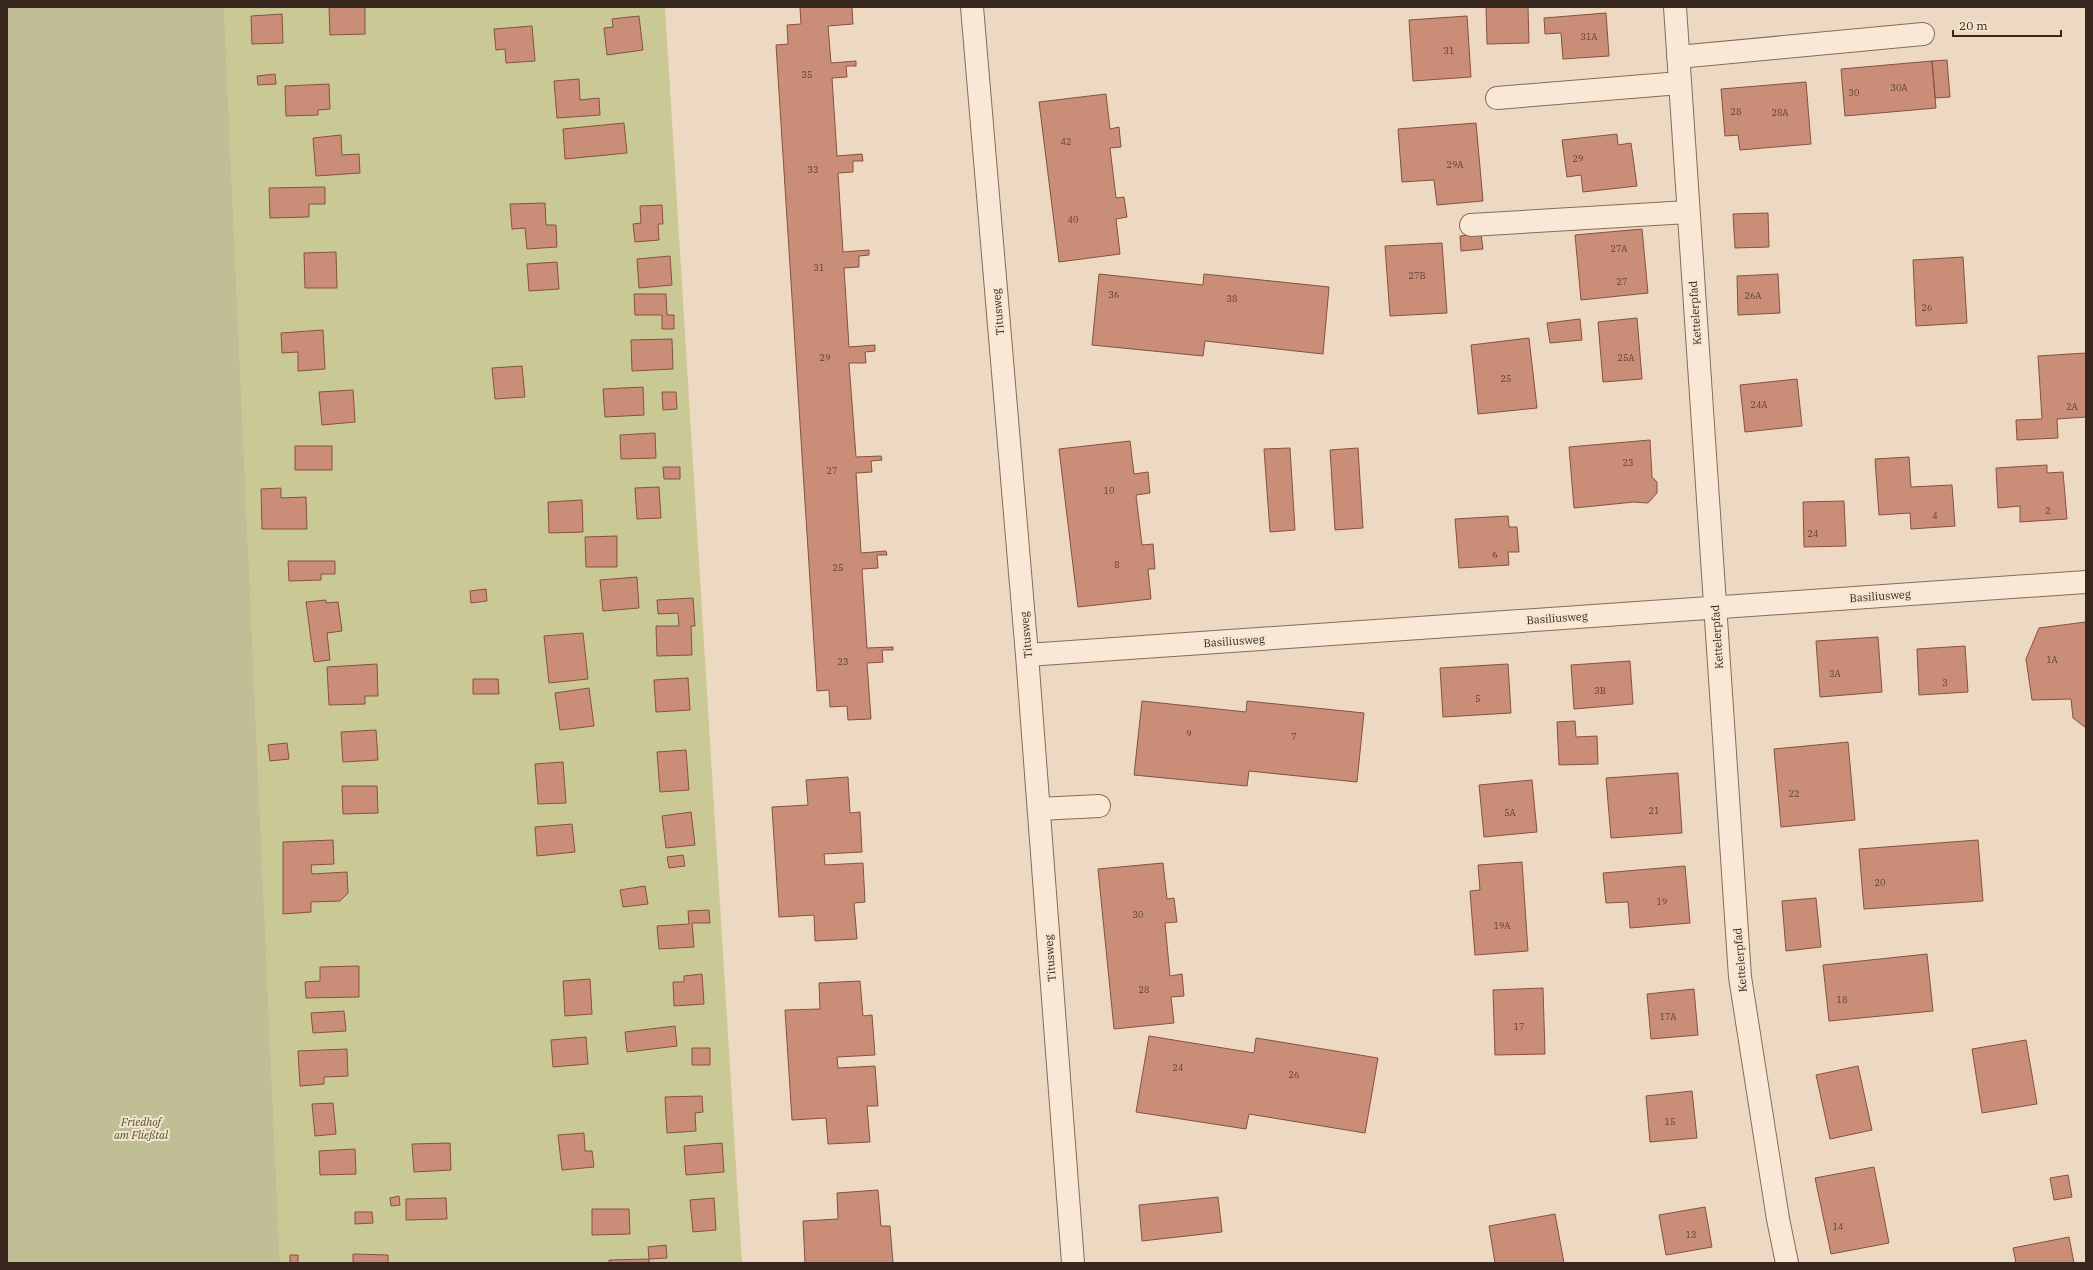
<svg xmlns="http://www.w3.org/2000/svg" width="2093" height="1270" viewBox="0 0 2093 1270" font-family="'IBM Plex Serif',serif">
	<rect width="100%" height="100%" fill="#edd9c2"/>
	<!-- green -->
	<path fill="#cac996" d="M224,7H665L742,1263H280Z"/>
	<!-- cemetery -->
	<path fill="#bfbe95" d="M7,7H224L280,1263H7Z"/>
	<!-- building -->
	<path fill="#ca8e78" stroke="#855140" d="M329,7H365V34L330,35Z
		M800,7H852L853,24L828,26L831,63L856,61V66H846L847,77L832,78L837,156L862,154L863,161H853V172L838,173L843,252L869,250V255L859,256V267L844,268L849,347L875,345V351L865,352L866,363H849L856,457L881,456L882,460L871,461L872,472L856,473L861,553L886,551L887,555H877L878,568L862,569L867,648L893,647V650H882L883,662L867,663L871,719L848,720L847,706L830,707L829,690L817,691L776,45L788,44L787,25L801,24Z
		M1486,7H1528L1529,43L1487,44Z
		M1606,13L1609,56L1563,59L1561,33L1545,34L1544,18Z
		M282,14L283,43L252,44L251,16Z
		M639,16L643,50L607,55L604,28L613,27L612,19Z
		M1467,16L1471,77L1413,81L1409,20Z
		M532,26L535,61L506,63L505,49L496,50L494,29Z
		M1947,60L1950,97L1935,98L1932,61Z
		M1932,61L1936,108L1845,116L1841,69Z
		M275,74L276,84L258,85L257,76Z
		M579,79L580,100L599,98L600,115L557,118L554,81Z
		M1806,82L1811,144L1740,150L1738,135L1725,136L1721,89Z
		M329,84L330,109L318,110V115L286,116L285,86Z
		M1106,94L1110,129L1119,127L1121,147L1110,148L1116,198L1124,197L1127,217L1116,219L1120,254L1059,262L1039,102Z
		M624,123L627,153L565,159L563,129Z
		M1476,123L1483,201L1437,205L1434,180L1402,182L1398,129Z
		M1617,134L1618,145L1631,143L1637,186L1583,192L1581,175L1567,177L1562,140Z
		M341,135L342,155L359,154L360,173L316,176L313,138Z
		M325,187V204H309V217L270,218L269,188Z
		M545,203L546,225H556L557,247L527,249L525,228L512,229L510,204Z
		M662,205L663,224H658L659,240L635,242L633,224L641,223L640,206Z
		M1768,213L1769,247L1735,248L1733,214Z
		M1642,229L1648,293L1581,300L1575,235Z
		M1481,234L1483,249L1461,251L1460,236Z
		M1442,243L1447,313L1390,316L1385,246Z
		M336,252L337,288H305L304,253Z
		M670,256L672,285L639,288L637,259Z
		M1963,257L1967,323L1916,326L1913,260Z
		M557,262L559,289L529,291L527,264Z
		M1099,274L1203,285L1204,274L1329,287L1323,354L1205,341L1203,356L1092,345Z
		M1778,274L1780,313L1738,315L1737,276Z
		M634,294H666L667,315H674V329H662V315H635Z
		M1637,318L1642,379L1603,382L1598,322Z
		M1580,319L1582,340L1550,343L1547,323Z
		M323,330L325,369L298,371V352L282,353L281,333Z
		M1529,338L1537,408L1478,414L1471,345Z
		M672,339L673,369L632,371L631,340Z
		M2086,353V417L2057,419L2058,438L2017,440L2016,420L2042,419L2038,356Z
		M522,366L525,397L495,399L492,368Z
		M1797,379L1802,426L1745,432L1740,385Z
		M643,387L644,415L605,417L603,389Z
		M353,390L355,422L322,425L319,392Z
		M662,392H676L677,409L663,410Z
		M655,433L656,458L621,459L620,435Z
		M1650,440L1652,477L1657,482V493L1648,503L1634,502L1574,508L1569,447Z
		M1130,441L1134,474L1148,472L1150,493L1136,495L1142,545L1153,544L1155,569H1148L1151,599L1078,607L1059,449Z
		M295,446H332V470H295Z
		M1290,448L1295,530L1270,532L1264,449Z
		M1358,448L1363,528L1335,530L1330,450Z
		M1909,457L1911,487L1952,485L1955,526L1911,529L1910,513L1879,515L1875,459Z
		M2047,465V473L2063,472L2067,519L2020,522V506L1998,508L1996,468Z
		M663,467H680V479H664Z
		M659,487L661,518L637,519L635,488Z
		M281,488V498L306,497L307,529H262L261,489Z
		M582,500L583,532L549,533L548,502Z
		M1844,501L1846,546L1804,547L1803,502Z
		M1508,516L1509,527H1517L1519,552H1508L1509,565L1459,568L1455,519Z
		M617,536V567H586L585,537Z
		M288,561H335V574H321V580L289,581Z
		M637,577L639,608L603,611L600,580Z
		M486,589L487,601L471,603L470,591Z
		M693,598L695,626H691L692,655L657,656L656,626H679L678,613L658,614L657,600Z
		M326,600V603L338,602L342,631L327,633L330,660L314,662L306,602Z
		M2086,622V728L2073,718L2071,699L2032,700L2026,659L2039,628Z
		M583,633L588,679L549,683L544,636Z
		M1878,637L1882,692L1820,697L1816,641Z
		M1965,646L1968,692L1919,695L1917,649Z
		M1630,661L1633,704L1574,709L1571,665Z
		M377,664L378,696H365V704L329,705L327,667Z
		M1508,664L1511,713L1443,717L1440,668Z
		M688,678L690,710L656,712L654,680Z
		M473,679H498L499,694H473Z
		M589,688L594,726L560,730L555,693Z
		M1142,701L1246,712L1247,701L1364,713L1357,782L1249,771L1247,786L1134,775Z
		M1575,721L1576,737L1597,736L1598,764L1559,765L1557,722Z
		M376,730L378,760L343,762L341,732Z
		M1848,742L1855,820L1781,827L1774,749Z
		M287,743L289,759L270,761L268,745Z
		M686,750L689,790L660,792L657,752Z
		M563,762L566,803L538,804L535,764Z
		M1678,773L1682,833L1611,838L1606,778Z
		M848,777L850,813L860,812L862,852L824,854L825,865L863,863L865,902L854,903L857,939L815,941L814,915L779,917L772,807L808,805L806,780Z
		M1532,780L1537,832L1484,837L1479,785Z
		M342,786H377L378,813L343,814Z
		M691,812L695,845L666,848L662,816Z
		M572,824L575,852L537,856L535,827Z
		M333,840L334,864L311,865L312,874L347,872L348,893L340,901L311,902V912L283,914V842Z
		M1978,840L1983,901L1864,909L1859,849Z
		M683,855L685,866L669,868L667,857Z
		M1522,862L1528,951L1475,955L1470,891L1480,890L1478,865Z
		M1163,863L1167,899L1174,898L1177,922L1165,923L1170,976L1182,974L1184,996L1171,997L1174,1023L1114,1029L1098,869Z
		M1685,866L1690,923L1630,928L1628,902L1606,903L1603,873Z
		M645,886L648,904L623,907L620,890Z
		M1816,898L1821,947L1786,951L1782,901Z
		M709,910L710,923H692L694,947L659,949L657,926L689,924L688,911Z
		M1927,954L1933,1011L1829,1021L1823,965Z
		M359,966V997L306,998L305,982L320,981V967Z
		M702,974L704,1004L674,1006L673,982H684V976Z
		M590,979L592,1014L565,1016L563,981Z
		M860,981L863,1016L872,1015L875,1055L837,1057L838,1068L875,1066L878,1106H867L870,1142L828,1144L826,1118L792,1120L785,1010L820,1009L819,983Z
		M1543,988L1545,1054L1495,1055L1493,990Z
		M1694,989L1698,1035L1651,1039L1647,994Z
		M344,1011L346,1031L313,1033L311,1013Z
		M675,1026L677,1046L627,1052L625,1032Z
		M1149,1036L1254,1053L1256,1038L1378,1058L1365,1133L1249,1114L1246,1129L1136,1112Z
		M586,1037L588,1064L553,1067L551,1040Z
		M2026,1040L2037,1104L1982,1113L1972,1049Z
		M692,1048H710V1065H692Z
		M347,1049L348,1076L324,1077V1084L300,1086L298,1051Z
		M1858,1066L1872,1130L1830,1139L1816,1075Z
		M1692,1091L1697,1138L1650,1142L1646,1096Z
		M702,1096L703,1112L695,1113L696,1131L667,1133L665,1097Z
		M333,1103L336,1134L315,1136L312,1104Z
		M584,1133L585,1151H592L594,1167L562,1170L558,1135Z
		M450,1143L451,1170L414,1172L412,1144Z
		M722,1143L724,1172L686,1175L684,1146Z
		M355,1149L356,1174L320,1175L319,1151Z
		M1874,1167L1889,1243L1831,1254L1815,1178Z
		M2068,1175L2072,1197L2054,1200L2050,1178Z
		M878,1190L881,1226H890L893,1263H805L803,1221L838,1219L837,1193Z
		M399,1196L400,1205L391,1206L390,1198Z
		M1218,1197L1222,1232L1142,1241L1139,1205Z
		M446,1198L447,1219L406,1220V1199Z
		M714,1198L716,1230L693,1232L690,1200Z
		M1705,1207L1712,1247L1666,1255L1659,1215Z
		M592,1209H629L630,1234L592,1235Z
		M355,1212H372L373,1223L355,1224Z
		M1555,1214L1564,1263H1495L1489,1226Z
		M2069,1237L2074,1263H2016L2013,1248Z
		M666,1245L667,1258L649,1259L648,1247Z
		M353,1254L388,1255V1263H353Z
		M290,1255H298V1263H290Z
		M649,1259V1263H609V1260Z"/>
	<g fill="none" stroke-linecap="round" stroke-linejoin="round">
		<!-- minor casing -->
		<g stroke="#866b5a" stroke-width="24">
			<path id="minor" d="M972,7L1027,655L1073,1263
				M1675,7L1740,977L1778,1219L1787,1263
				M1678,57L1923,34
				M1497,98L1680,83
				M1471,225L1688,212
				M1027,655L2086,582
				M1039,809L1099,806"/>
		</g>
		<!-- minor -->
		<use href="#minor" stroke="#f8e8d5" stroke-width="22"/>
	</g>
	<g text-anchor="middle" dominant-baseline="central" stroke-width="4" stroke-linejoin="round" paint-order="stroke">
		<!-- number labels -->
		<g font-size="9" fill="#5b4034">
			<text x="1589" y="36">31A</text>
			<text x="1449" y="50">31</text>
			<text x="807" y="74">35</text>
			<text x="1899" y="87">30A</text>
			<text x="1854" y="92">30</text>
			<text x="1736" y="111">28</text>
			<text x="1780" y="112">28A</text>
			<text x="1066" y="141">42</text>
			<text x="1578" y="158">29</text>
			<text x="1455" y="164">29A</text>
			<text x="813" y="169">33</text>
			<text x="1073" y="219">40</text>
			<text x="1619" y="248">27A</text>
			<text x="819" y="267">31</text>
			<text x="1417" y="275">27B</text>
			<text x="1622" y="281">27</text>
			<text x="1114" y="294">36</text>
			<text x="1753" y="295">26A</text>
			<text x="1232" y="298">38</text>
			<text x="1927" y="307">26</text>
			<text x="825" y="357">29</text>
			<text x="1626" y="357">25A</text>
			<text x="1506" y="378">25</text>
			<text x="1759" y="404">24A</text>
			<text x="2072" y="406">2A</text>
			<text x="1628" y="462">23</text>
			<text x="832" y="470">27</text>
			<text x="1109" y="490">10</text>
			<text x="2048" y="510">2</text>
			<text x="1935" y="515">4</text>
			<text x="1813" y="533">24</text>
			<text x="1495" y="554">6</text>
			<text x="1117" y="564">8</text>
			<text x="838" y="567">25</text>
			<text x="2052" y="659">1A</text>
			<text x="843" y="661">23</text>
			<text x="1835" y="673">3A</text>
			<text x="1945" y="682">3</text>
			<text x="1600" y="690">3B</text>
			<text x="1478" y="698">5</text>
			<text x="1189" y="733">9</text>
			<text x="1294" y="736">7</text>
			<text x="1794" y="793">22</text>
			<text x="1654" y="810">21</text>
			<text x="1510" y="812">5A</text>
			<text x="1880" y="882">20</text>
			<text x="1662" y="901">19</text>
			<text x="1138" y="914">30</text>
			<text x="1502" y="925">19A</text>
			<text x="1144" y="989">28</text>
			<text x="1842" y="999">18</text>
			<text x="1668" y="1016">17A</text>
			<text x="1519" y="1026">17</text>
			<text x="1178" y="1067">24</text>
			<text x="1294" y="1074">26</text>
			<text x="1670" y="1121">15</text>
			<text x="1838" y="1226">14</text>
			<text x="1691" y="1234">13</text>
		</g>
		<!-- street labels -->
		<g font-size="11" fill="#36261d" stroke="#f4e5d1">
			<text transform="translate(998 312) rotate(-95)">Titusweg</text>
			<text transform="translate(1695 313) rotate(-94)">Kettelerpfad</text>
			<text transform="translate(1880 596) rotate(-4)">Basiliusweg</text>
			<text transform="translate(1557 618) rotate(-4)">Basiliusweg</text>
			<text transform="translate(1026 635) rotate(-95)">Titusweg</text>
			<text transform="translate(1717 637) rotate(-94)">Kettelerpfad</text>
			<text transform="translate(1234 641) rotate(-4)">Basiliusweg</text>
			<text transform="translate(1050 958) rotate(-94)">Titusweg</text>
			<text transform="translate(1740 960) rotate(-95)">Kettelerpfad</text>
		</g>
		<!-- park labels -->
		<g font-size="11" font-style="italic" fill="#4d5224" stroke="#f4e5d1">
			<text x="141" y="1122">Friedhof<tspan x="141" dy="13">am Fließtal</tspan></text>
		</g>
	</g>
	<!-- border -->
	<rect width="2093" height="1270" fill="none" stroke="#36261d" stroke-width="16"/>
	<!-- scale -->
	<path d="M1953 30v6h108v-6" fill="none" stroke="#36261d" stroke-width="2"/>
	<text x="1959" y="30" font-size="12" fill="#36261d" stroke="#f4e5d1" stroke-width="3" paint-order="stroke">20 m</text>
</svg>
